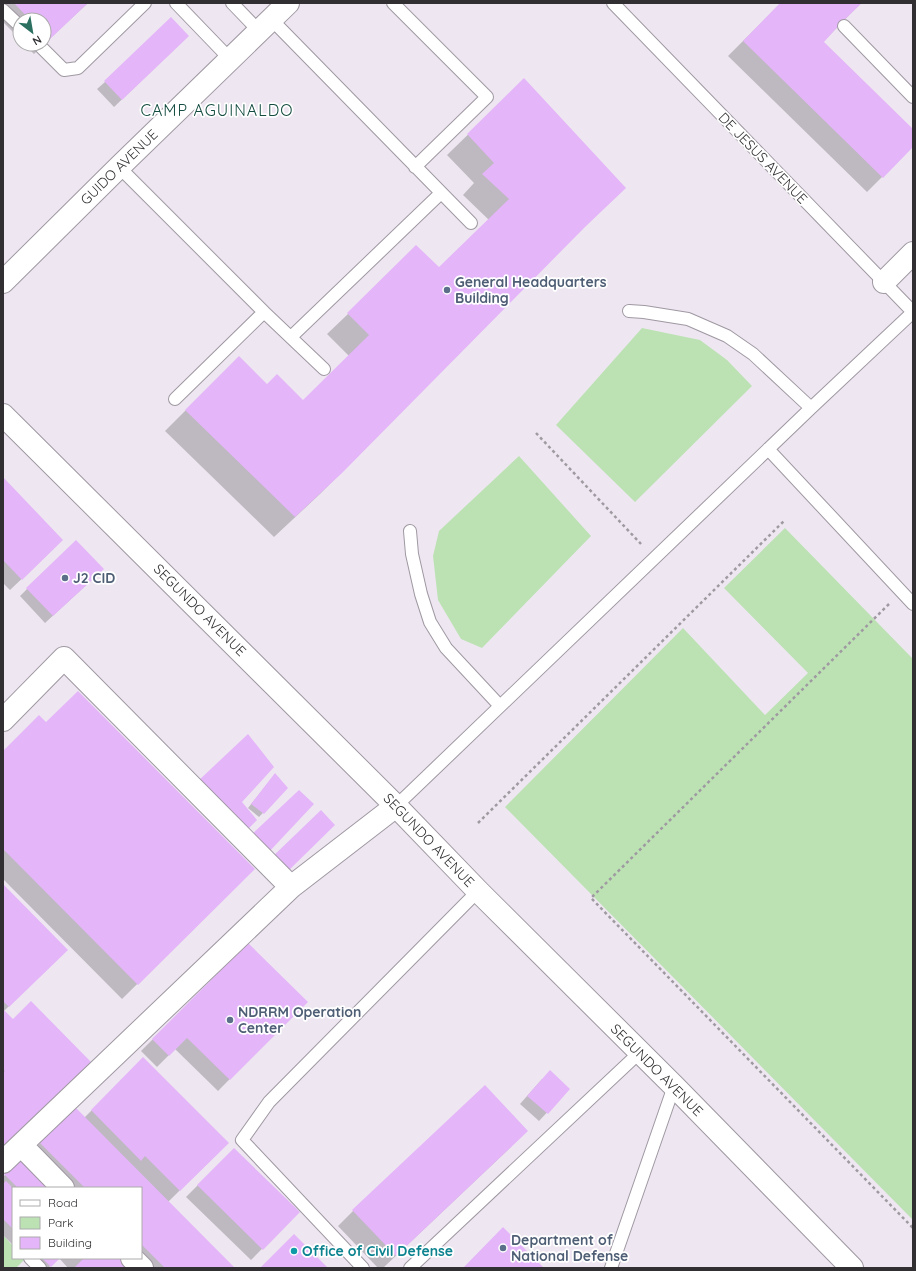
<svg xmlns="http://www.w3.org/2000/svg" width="916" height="1271" viewBox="0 0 916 1271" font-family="Quicksand,sans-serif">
	<rect width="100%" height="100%" fill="#eee7f1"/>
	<!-- green -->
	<path fill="#bce2b4" d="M642,328L700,340L727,360L752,386L635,502L556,425Z
		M519,456L591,536L482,648L461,639L438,600L433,556L439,531Z
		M785,528L913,659V1220L505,807L683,628L765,715L808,673L724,588Z
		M3,1235L13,1246V1258L25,1259L16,1268H3Z"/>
	<!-- shadow -->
	<path fill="#0003" d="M3,3H88L44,44V20H20V39L3,22Z
		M781,3H861L823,42L913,130V146L867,192L728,56Z
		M24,44H44L34,54Z
		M180,44L114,107L97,89L105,82Z
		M524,80L567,244L320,494L274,537L165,431L239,357L267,385L303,402L349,356L327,334L348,314L439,268L489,220L463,195L474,183L447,155Z
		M3,478L50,552L10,590L3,583Z
		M95,577L45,623L20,596L27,589Z
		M46,723L254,869L122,999L3,879V752Z
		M272,778L287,788L259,817L248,808Z
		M3,886L66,950L4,1011L13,1021L3,1149Z
		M248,944L306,1002L218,1091L175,1049L157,1067L141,1051Z
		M143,1059L228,1143L168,1202L233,1268H136L141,1258V1188H55L25,1158L75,1109L84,1118Z
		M542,1079L569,1089L539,1121L520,1104Z
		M512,1146L383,1268H378L338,1226L353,1211Z
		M234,1149L298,1212L251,1260L186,1197Z
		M22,1158L52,1188H13V1245L3,1235V1177Z
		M26,1258H122L132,1268H68L59,1258L48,1268H36Z"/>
	<!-- building -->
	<path fill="#e4b5f8" d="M14,3H88L49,40L44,34V20H30Z
		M780,3H862L841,23L824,42L913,129V147L883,178L743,41Z
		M171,17L189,36L122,100L104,81Z
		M524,78L626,188L585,227L342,473L295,517L185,410L239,356L267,384L277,374L303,400L369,335L347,313L416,245L439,267L509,199L482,174L494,163L467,134Z
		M3,477L63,540L22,580L3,560Z
		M76,540L104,569L53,616L26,588Z
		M78,691L255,869L138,985L3,849V751L39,715L46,722Z
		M248,734L274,767L242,802L257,820L245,832L197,782Z
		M275,773L288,788L264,814L251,804Z
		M299,790L314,804L268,853L249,837Z
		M321,810L335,825L284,875L269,860Z
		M3,884L68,950L9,1007L3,1001Z
		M248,943L308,1002L230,1080L187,1038L169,1056L152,1039Z
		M31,1001L92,1063L3,1150V1073L5,1071L3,1070V1009L13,1019Z
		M143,1057L229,1143L180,1191L145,1156L141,1161L91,1110Z
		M550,1070L570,1089L548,1114L527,1096Z
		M485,1085L528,1131L396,1256L352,1210Z
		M75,1107L235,1268H165L141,1244V1188H85L39,1142Z
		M234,1148L300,1212L263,1250L197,1185Z
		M22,1157L53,1188H18L4,1174Z
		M6,1181L13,1188V1229L3,1219V1184Z
		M503,1227L544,1268H463Z
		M294,1234L328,1268H260Z
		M42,1258H60L51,1267Z
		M84,1258H123L133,1268H74Z"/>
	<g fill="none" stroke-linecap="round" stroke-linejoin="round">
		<!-- lane casing -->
		<g stroke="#9f98a2" stroke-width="14">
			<path id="lane" d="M176,3L230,59
				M232,3L259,31
				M393,3L487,97L415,167
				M613,3L913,312
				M3,10L20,26
				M271,19L471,223
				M844,26L913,97
				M38,44L64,70L78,68L145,3
				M119,167L264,312L324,369
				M629,311L644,312L688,319L727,336L753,354L811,408
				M291,337L441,193
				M175,399L264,312
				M768,449L913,604
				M410,531L412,554L421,594L430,622L446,648L500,706
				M396,806L811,408L913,312
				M30,1258L40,1268
				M363,1268L242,1140L269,1102L478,891
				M410,1268L639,1053
				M611,1268L674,1086"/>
		</g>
		<!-- street casing -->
		<g stroke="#9f98a2" stroke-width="24">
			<path id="street" d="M3,282L119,167L288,3
				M884,282L913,253
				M3,415L396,806L478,891L674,1086L852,1268
				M3,720L64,658L291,887
				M21,1145L63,1188
				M3,1162L291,887L396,806
				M132,1258L142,1268"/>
		</g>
		<!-- path -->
		<path stroke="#9f9aa1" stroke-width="2.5" stroke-dasharray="3 3" stroke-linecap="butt" d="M536,433L641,544
			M889,604L591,898L913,1228
			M478,823L784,521"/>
		<!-- lane -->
		<use href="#lane" stroke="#fff" stroke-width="12"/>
		<!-- street -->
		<use href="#street" stroke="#fff" stroke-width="22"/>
	</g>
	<!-- markers -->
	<g fill="#5c6f8a" stroke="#fff" stroke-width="1.5">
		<circle cx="447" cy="290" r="4"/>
		<circle cx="65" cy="578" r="4"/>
		<circle cx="230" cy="1020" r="4"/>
		<circle cx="503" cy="1248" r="4"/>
	</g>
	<circle fill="#0f9aa8" stroke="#fff" stroke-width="1.5" cx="294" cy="1251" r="4"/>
	<g text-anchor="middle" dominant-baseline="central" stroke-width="3.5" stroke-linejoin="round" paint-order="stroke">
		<!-- street labels -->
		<g font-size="14" fill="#312f32" stroke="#fff">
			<text transform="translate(763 158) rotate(46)">DE JESUS AVENUE</text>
			<text transform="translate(119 167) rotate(-44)">GUIDO AVENUE</text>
			<text transform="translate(200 610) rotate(45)">SEGUNDO AVENUE</text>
			<text transform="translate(429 840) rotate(46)">SEGUNDO AVENUE</text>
			<text transform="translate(657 1070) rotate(45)">SEGUNDO AVENUE</text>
		</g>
		<!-- service labels -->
		<g font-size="14" font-weight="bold" fill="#4e5e75" stroke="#fff" text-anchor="start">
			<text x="455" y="282">General Headquarters<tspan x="455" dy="16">Building</tspan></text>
			<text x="73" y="578">J2 CID</text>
			<text x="238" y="1012">NDRRM Operation<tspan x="238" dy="16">Center</tspan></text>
			<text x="511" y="1240">Department of<tspan x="511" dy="16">National Defense</tspan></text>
		</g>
		<!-- culture labels -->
		<g font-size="14" font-weight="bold" fill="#0d838f" stroke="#fff" text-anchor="start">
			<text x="302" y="1251">Office of Civil Defense</text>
		</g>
		<!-- quarter labels -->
		<g font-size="16" letter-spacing="1" fill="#144c41" stroke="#fff">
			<text x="217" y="110">CAMP AGUINALDO</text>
		</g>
	</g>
	<!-- border -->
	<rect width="916" height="1271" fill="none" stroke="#312f32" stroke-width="8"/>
	<!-- legend -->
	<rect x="12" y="1187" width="130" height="72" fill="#ffffff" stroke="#adacad"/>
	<rect x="20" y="1200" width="20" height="6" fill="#ffffff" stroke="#adacad"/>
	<text x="48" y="1207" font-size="12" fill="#312f32">Road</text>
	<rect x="20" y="1217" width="20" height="12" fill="#bce2b4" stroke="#adacad"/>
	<text x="48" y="1227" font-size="12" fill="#312f32">Park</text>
	<rect x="20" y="1237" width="20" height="12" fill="#e4b5f8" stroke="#adacad"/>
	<text x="48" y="1247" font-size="12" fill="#312f32">Building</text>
	<!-- north arrow -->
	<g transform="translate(32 32) rotate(149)"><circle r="19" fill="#ffffff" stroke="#adacad"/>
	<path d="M0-3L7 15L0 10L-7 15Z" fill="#2c7062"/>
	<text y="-6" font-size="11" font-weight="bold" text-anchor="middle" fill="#312f32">N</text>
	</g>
</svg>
